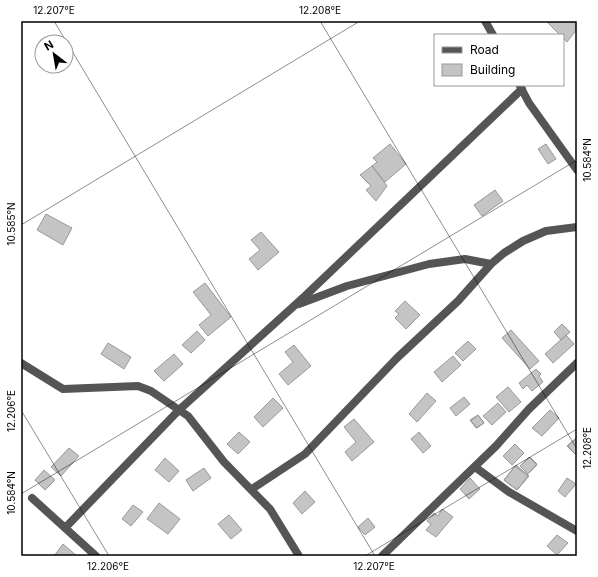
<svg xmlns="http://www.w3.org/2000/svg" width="598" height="577" viewBox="0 0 598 577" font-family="Inter,sans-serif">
	<rect width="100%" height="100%" fill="#fff"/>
	<!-- building -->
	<path fill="#c4c4c4" stroke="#999" d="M546,21H577V29L567,42L563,38V35H560Z
		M390,144L406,164L385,182L372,166L377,162L373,158Z
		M546,144L556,159L548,164L538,149Z
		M372,166L387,186L376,201L366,190L371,186L360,175Z
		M495,190L503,201L482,216L474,205Z
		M46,214L72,228L63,245L37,230Z
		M261,232L279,252L258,270L249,259L260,250L251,240Z
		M205,283L231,317L208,336L199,325L211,315L193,292Z
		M405,301L420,315L406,329L395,318L399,314L395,311Z
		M562,324L570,332L561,340L554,332Z
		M511,330L539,361L530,369L502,338Z
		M197,331L205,340L191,353L182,345Z
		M566,335L574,344L553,363L545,354Z
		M468,341L476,349L463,361L455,353Z
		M108,343L131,357L124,369L101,354Z
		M294,345L311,366L288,385L279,374L293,362L285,352Z
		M174,354L183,364L164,381L154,371Z
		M453,356L461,365L442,382L434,372Z
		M536,369L541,374L539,376L543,382L532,391L527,385L523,389L519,383Z
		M508,387L521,402L509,412L496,397Z
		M427,393L436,401L417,422L409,414Z
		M464,397L470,404L456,416L450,408Z
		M273,398L283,408L263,427L254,417Z
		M498,403L506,412L492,425L483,416Z
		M550,410L559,418L542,436L532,428Z
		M478,415L484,423L477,428L471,421Z
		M478,415L484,423L476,428L470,420Z
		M354,419L374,442L352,461L345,452L356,442L344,427Z
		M239,432L250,442L238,454L227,444Z
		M419,432L431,446L423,453L411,439Z
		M577,437V452L575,454L567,446Z
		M577,438V452L575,454L568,446Z
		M515,444L524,453L512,465L503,456Z
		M69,448L79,456L61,476L51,467Z
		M529,457L537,465L528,474L520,466Z
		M530,457L537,464L528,474L520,466Z
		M165,458L179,471L169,482L155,470Z
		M516,465L529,476L517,490L504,480Z
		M515,466L528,476L517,490L504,480Z
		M204,468L211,478L193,491L186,480Z
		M44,470L55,480L45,490L35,480Z
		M470,478L480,489L469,499L460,489Z
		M567,478L576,484L565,497L558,491Z
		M305,491L315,502L302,514L293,503Z
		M159,503L180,519L168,534L147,519Z
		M133,505L143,512L131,526L122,519Z
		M442,509L453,517L436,537L426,530L431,524L427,521L434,513L438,516Z
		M229,515L242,530L231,539L218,524Z
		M368,518L375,527L365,535L358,527Z
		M557,535L568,543L557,555L547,546Z
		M63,544L77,556H54Z"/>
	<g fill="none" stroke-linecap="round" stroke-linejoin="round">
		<!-- street -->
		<path stroke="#555" stroke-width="8" d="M485,21L493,35
			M520,86L529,103L577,170
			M299,304L347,286L429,264L465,259L491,264
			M21,363L63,389L138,386L151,391L188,416L224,462L270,509L299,556
			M475,467L509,492L577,531
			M252,489L305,454L397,358L458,301L491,264L504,253L523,241L546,231L577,227
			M32,498L96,556
			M65,528L179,410L305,296L522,89
			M382,556L496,446L529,409L577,363"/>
	</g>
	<!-- ticks -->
	<path fill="none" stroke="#000" stroke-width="1" stroke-opacity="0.45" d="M54,21L375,556M320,21L577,449M21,225L360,21M21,410L109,556M21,494L577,160M365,556L577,429"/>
	<!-- border -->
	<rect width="598" height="577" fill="none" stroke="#ffffff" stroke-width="44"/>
	<!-- legend -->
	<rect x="434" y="34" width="130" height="52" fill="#ffffff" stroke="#999999"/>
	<rect x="442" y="47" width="20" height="6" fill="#555555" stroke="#999999"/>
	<text x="470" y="54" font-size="12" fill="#000000">Road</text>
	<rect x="442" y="64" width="20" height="12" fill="#c4c4c4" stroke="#999999"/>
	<text x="470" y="74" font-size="12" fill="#000000">Building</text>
	<!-- north arrow -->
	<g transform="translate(54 54) rotate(329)"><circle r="19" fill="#ffffff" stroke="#999999"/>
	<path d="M0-3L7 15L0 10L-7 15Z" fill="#000000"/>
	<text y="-6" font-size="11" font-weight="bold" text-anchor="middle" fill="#000000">N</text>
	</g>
	<rect x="22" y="22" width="554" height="533" fill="none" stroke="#000" stroke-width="1.5"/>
	<g font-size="10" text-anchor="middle" fill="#000">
		<text x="54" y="14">12.207°E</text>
		<text x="320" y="14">12.208°E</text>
		<text transform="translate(587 160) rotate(-90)" y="4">10.584°N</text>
		<text transform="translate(11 224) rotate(-90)" y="4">10.585°N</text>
		<text transform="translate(11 411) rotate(-90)" y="4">12.206°E</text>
		<text transform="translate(587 448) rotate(-90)" y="4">12.208°E</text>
		<text transform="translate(11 493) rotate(-90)" y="4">10.584°N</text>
		<text x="108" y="570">12.206°E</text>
		<text x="374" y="570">12.207°E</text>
	</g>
</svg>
